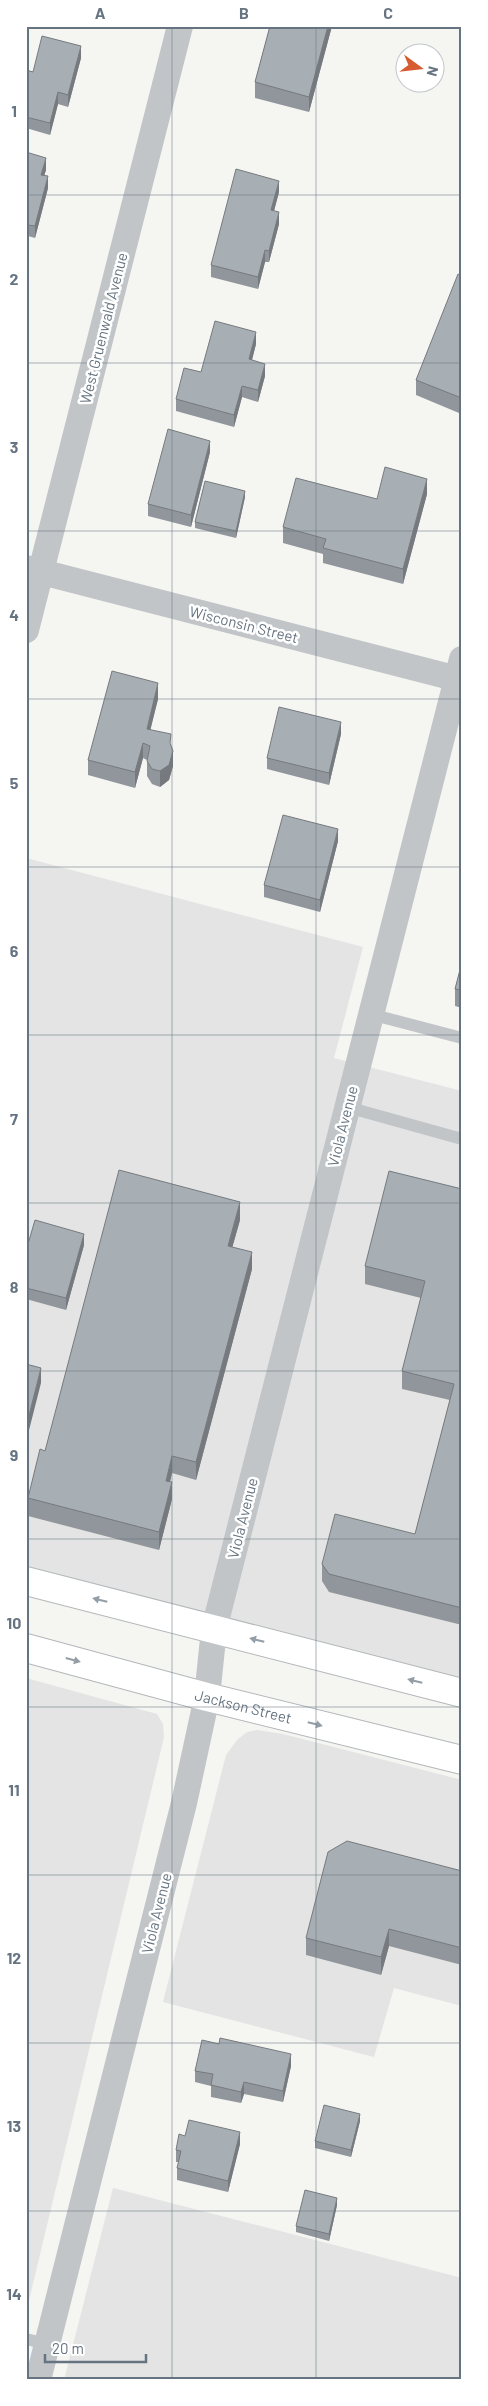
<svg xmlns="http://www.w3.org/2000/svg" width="488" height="2406" viewBox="0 0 488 2406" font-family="Barlow,sans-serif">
	<rect width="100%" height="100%" fill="#f5f5f2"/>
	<!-- built -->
	<path fill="#e3e4e3" d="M26,858L363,947L334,1058L462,1091V1679L26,1568Z
		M26,1678L157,1714L163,1724L164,1737L26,2313Z
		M257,1730L283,1734L462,1780V2006L394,1988L374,2057L163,2002L226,1755L237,1740L247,1732Z
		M113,2188L462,2278V2380H64Z"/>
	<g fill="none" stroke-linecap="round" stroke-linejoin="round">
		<!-- primary casing -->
		<g stroke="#b4b8bb" stroke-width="30">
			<g id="primary">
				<path d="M26,1581L462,1693"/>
				<path id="s1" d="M26,1648L207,1697L462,1760"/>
			</g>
		</g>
		<!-- lane -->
		<path stroke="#c1c5c8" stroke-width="12" d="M370,1014L462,1038
			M347,1107L462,1139
			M26,2339L47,2344"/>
		<!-- street -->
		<path stroke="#c1c5c8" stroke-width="26" d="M26,568L462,680
			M26,630L180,26
			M38,2380L184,1803L207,1697L214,1629L462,659"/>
		<!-- primary -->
		<use href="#primary" stroke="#fff" stroke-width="28"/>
	</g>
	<!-- wall -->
	<path fill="#90969b" d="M70,26H83L82,29Z
		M270,26H332L309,112L255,98V82Z
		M81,58L68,107L58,104L50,135L26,128V70L33,72Z
		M26,152L46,170L44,175L48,188L35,238L28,236L26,243Z
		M279,192L274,211L279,224L269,262H265L258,289L211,277V265Z
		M462,276V407L459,413L416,395V380Z
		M256,344L252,360L265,376L258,402L242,397L234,427L176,411V399L201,372Z
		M210,452L191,527L148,516V504Z
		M427,494L403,584L323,563V554L283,543V527L377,499Z
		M245,497L236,538L195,528V522Z
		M158,699L150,729L171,747L173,766L169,780L160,787L152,784L147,776V760L143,758L135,788L88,775V760Z
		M341,734L329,785L267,769V758Z
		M338,841L320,912L264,897V885Z
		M462,962V1008L455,1006V989Z
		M462,1189V1625L329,1592L322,1581V1564L415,1534L450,1400L402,1389V1371L421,1298L365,1284V1266Z
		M240,1220L232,1247L252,1269L196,1480L172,1473L170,1482L172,1499L159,1550L28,1516V1498L45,1451Z
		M84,1245L66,1310L26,1299V1251Z
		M462,1871V1965L389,1946L381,1975L306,1955V1938Z
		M291,2066L283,2102L244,2094L241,2103L211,2097V2086L195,2082V2071Z
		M360,2121L351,2157L315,2148V2141Z
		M185,2136L240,2144L228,2192L177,2180V2168L179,2162H176V2150Z
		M337,2205L329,2241L296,2232V2226Z"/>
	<!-- shaded-wall -->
	<path fill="#767a7e" d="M328,26H332L309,112V97Z
		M81,46V58L68,107V95Z
		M58,92V104L50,135V123Z
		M46,158V170L41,186V175Z
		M48,176V188L35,238V226Z
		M279,181V192L271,222V210Z
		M279,212V224L269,262V251Z
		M28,225V236L26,243V231Z
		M265,250V262L258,289V277Z
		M256,332V344L249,371V359Z
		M265,364V376L258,402V390Z
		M242,386V397L234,427V415Z
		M462,392V407L459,413V397Z
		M210,441V452L191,527V515Z
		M427,479V494L403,584V569Z
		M245,491V497L236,538V531Z
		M158,683V699L147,744V729Z
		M341,722V734L329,785V773Z
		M143,743V758L135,788V772Z
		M173,751V766L169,780L160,787V771Z
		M338,829V841L320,912V900Z
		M240,1202V1220L228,1263V1246Z
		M84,1234V1245L66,1310V1298Z
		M252,1252V1269L196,1480V1462Z
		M41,1368V1383L26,1442V1427Z
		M172,1456V1473L166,1498V1481Z
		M172,1482V1499L159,1550V1532Z
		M389,1929V1946L381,1975V1957Z
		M291,2054V2066L283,2102V2091Z
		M244,2082V2094L241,2103V2092Z
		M360,2114V2121L351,2157V2150Z
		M240,2132V2144L228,2192V2181Z
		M337,2198V2205L329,2241V2234Z"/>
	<!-- building -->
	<path fill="#a8afb4" stroke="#767a7e" d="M270,26H328L309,97L255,82Z
		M42,36L81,46L68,95L58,92L50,123L26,117V70L33,72Z
		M26,152L46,158L41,175L48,176L35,226L28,225L26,231Z
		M236,169L279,181L271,210L279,212L269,251L265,250L258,277L211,265Z
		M458,274L462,276V392L459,397L416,380Z
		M215,321L256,332L249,359L265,364L258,390L242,386L234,415L176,399L184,368L201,372Z
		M168,429L210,441L191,515L148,504Z
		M385,467L427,479L403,569L323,548L326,539L283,527L296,478L377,499Z
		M205,481L245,491L236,531L195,522Z
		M112,671L158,683L147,729L171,734L170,743L173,751L169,765L160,771L152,769L147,761L150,746L143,743L135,772L88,760Z
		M279,707L341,722L329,773L267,758Z
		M283,815L338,829L320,900L264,885Z
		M462,962V990L455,989Z
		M119,1170L240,1202L228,1246L252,1252L196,1462L172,1456L166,1481L172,1482L159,1532L28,1498L40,1449L45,1451Z
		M389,1171L462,1189V1608L329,1574L322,1564L335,1514L415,1534L454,1384L402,1371L425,1281L365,1266Z
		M35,1220L84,1234L66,1298L26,1288V1251Z
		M26,1364L41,1368L26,1427Z
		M347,1841L462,1871V1948L389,1929L381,1957L306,1938L328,1852Z
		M220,2038L291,2054L283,2091L244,2082L241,2092L211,2085L213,2074L195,2071L202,2040L219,2044Z
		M324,2105L360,2114L351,2150L315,2141Z
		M189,2120L240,2132L228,2181L177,2168L181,2151L176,2150L179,2134L185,2136Z
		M305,2190L337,2198L329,2234L296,2226Z"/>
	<!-- one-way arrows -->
	<defs><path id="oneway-solid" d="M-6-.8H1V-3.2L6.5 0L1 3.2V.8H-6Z" transform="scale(1.25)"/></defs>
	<g fill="#949ea7">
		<use href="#oneway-solid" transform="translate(100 1600) rotate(-166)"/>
		<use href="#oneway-solid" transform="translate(257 1640) rotate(-166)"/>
		<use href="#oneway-solid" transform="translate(73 1660) rotate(15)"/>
		<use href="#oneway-solid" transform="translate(415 1681) rotate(-166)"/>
		<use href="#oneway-solid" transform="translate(315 1724) rotate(14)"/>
	</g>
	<!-- grid -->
	<path fill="none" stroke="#667481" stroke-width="1" stroke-opacity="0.55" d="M172,26V2380M316,26V2380M26,195H462M26,363H462M26,531H462M26,699H462M26,867H462M26,1035H462M26,1203H462M26,1371H462M26,1539H462M26,1707H462M26,1875H462M26,2043H462M26,2211H462"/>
	<g text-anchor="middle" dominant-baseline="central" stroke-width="5" stroke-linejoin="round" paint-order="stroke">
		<!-- street labels -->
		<g font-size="15" fill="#667481" stroke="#fff">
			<text transform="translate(103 328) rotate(-76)">West Gruenwald Avenue</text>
			<text transform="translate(244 624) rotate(14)">Wisconsin Street</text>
			<text transform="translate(342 1126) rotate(-76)">Viola Avenue</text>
			<text transform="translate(242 1518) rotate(-76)">Viola Avenue</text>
			<text stroke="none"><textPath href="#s1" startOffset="225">Jackson Street</textPath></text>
			<text transform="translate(156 1913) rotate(-76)">Viola Avenue</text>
		</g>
	</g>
	<!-- border -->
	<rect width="488" height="2406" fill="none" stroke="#ffffff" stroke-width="55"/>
	<!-- north arrow -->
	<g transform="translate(420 68) rotate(105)"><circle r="24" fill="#ffffff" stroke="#c2c7cd"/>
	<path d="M0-4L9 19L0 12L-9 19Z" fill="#d75b30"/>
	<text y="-8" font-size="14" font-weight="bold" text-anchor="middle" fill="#667481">N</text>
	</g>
	<!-- scale -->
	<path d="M45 2354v8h101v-8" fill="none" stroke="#667481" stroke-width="2.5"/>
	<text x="52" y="2354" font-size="15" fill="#667481" stroke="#ffffff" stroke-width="4" paint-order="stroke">20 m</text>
	<rect x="28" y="28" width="432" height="2350" fill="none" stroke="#667481" stroke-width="2"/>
	<g font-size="16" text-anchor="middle" font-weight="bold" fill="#667481">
		<text x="100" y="19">A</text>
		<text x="244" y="19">B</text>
		<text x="388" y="19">C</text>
		<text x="14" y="117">1</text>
		<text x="14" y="285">2</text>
		<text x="14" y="453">3</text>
		<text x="14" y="621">4</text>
		<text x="14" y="789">5</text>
		<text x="14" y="957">6</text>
		<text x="14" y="1125">7</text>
		<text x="14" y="1293">8</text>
		<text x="14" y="1461">9</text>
		<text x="14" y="1629">10</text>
		<text x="14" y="1796">11</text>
		<text x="14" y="1964">12</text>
		<text x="14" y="2132">13</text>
		<text x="14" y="2300">14</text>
	</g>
</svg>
